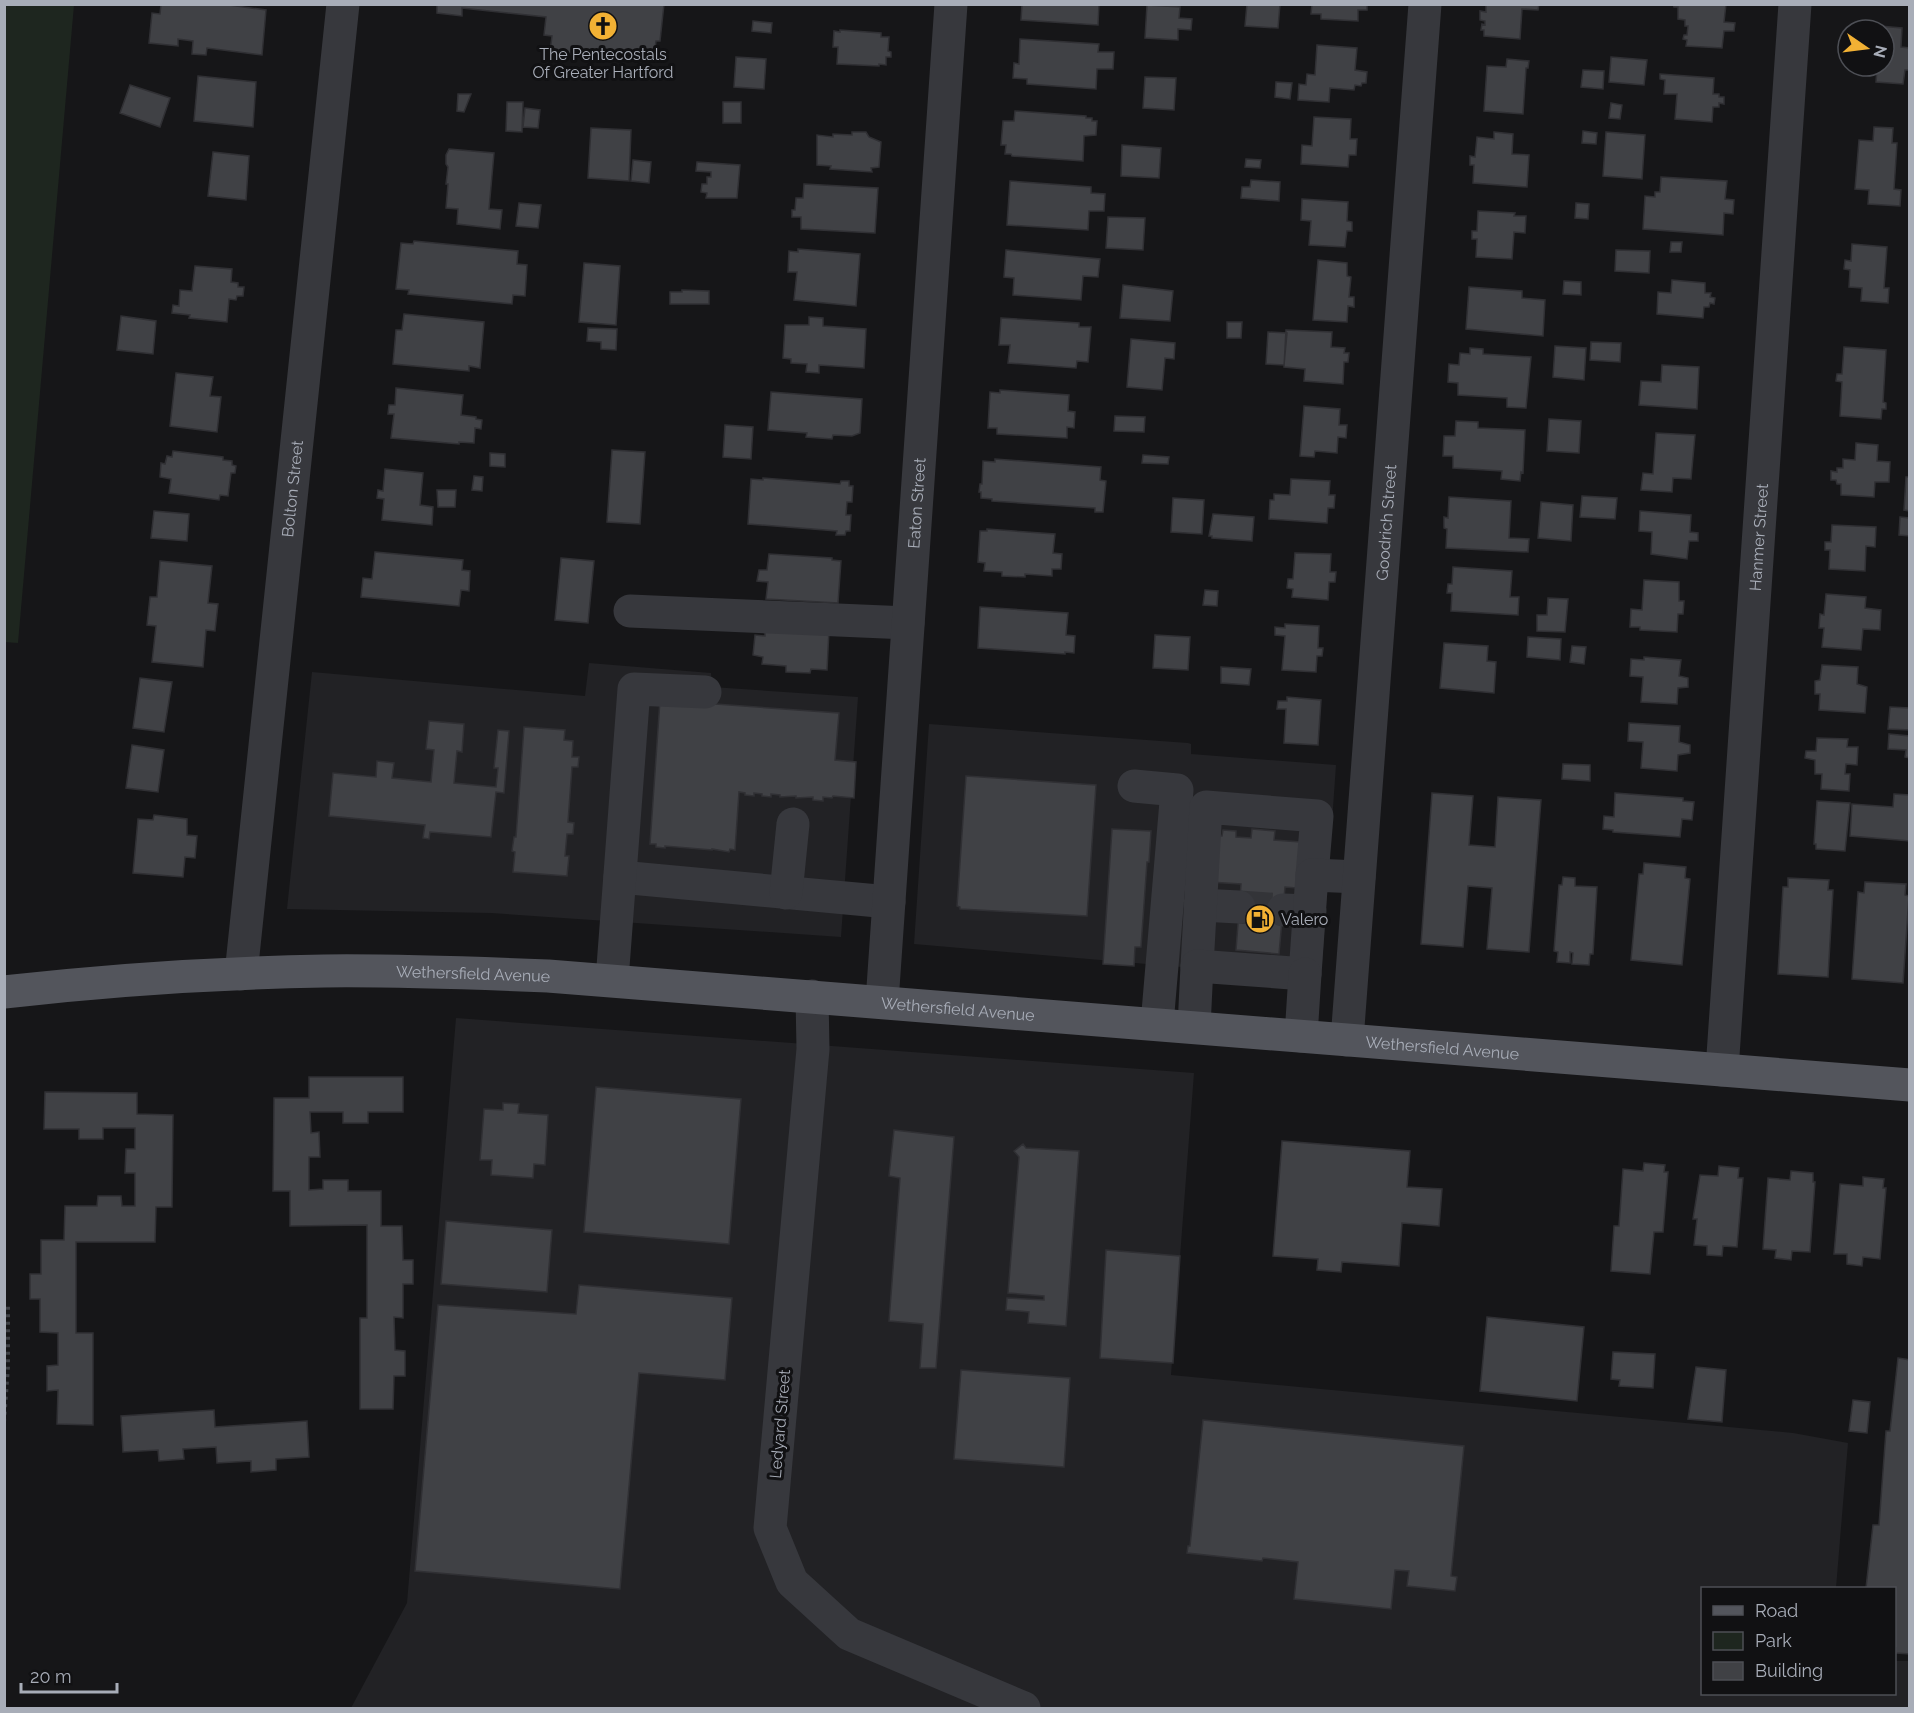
<svg xmlns="http://www.w3.org/2000/svg" width="1914" height="1713" viewBox="0 0 1914 1713" font-family="Raleway,sans-serif">
	<rect width="100%" height="100%" fill="#161618"/>
	<!-- built -->
	<path fill="#222225" d="M589,663L711,673L712,687L858,697L841,937L491,913L287,909L312,672L585,696Z
		M929,724L1188,743L1191,744V754L1336,765L1321,979L914,944Z
		M456,1018L1194,1073L1171,1375L1793,1433L1848,1443L1836,1588H1702V1694H1894L1895,1661H1910L1909,1708H351L407,1603Z"/>
	<!-- green -->
	<path fill="#1e261f" d="M5,4L74,5L18,643L4,642Z"/>
	<!-- building -->
	<path fill="#404145" stroke="#303034" stroke-width="1.5" d="M161,4H222L266,10L262,55L207,48L206,55L192,54L193,41L178,39V46L149,43L152,13L160,14Z
		M437,4H664L660,41H656L654,58L639,56L638,59L626,58V60L550,52L552,36L544,35L546,17L462,8V16L437,13Z
		M1022,4H1099L1098,25L1021,20Z
		M1247,4H1280L1278,28L1245,26Z
		M1312,4H1367V10H1358V21L1321,19V14H1311Z
		M1486,4H1539L1538,10L1522,9L1520,39L1484,36V30H1481L1482,24L1485,25V21L1480,20V11L1486,12Z
		M1673,4H1726L1724,22L1735,23L1734,31H1724L1722,48L1686,46L1687,40L1683,39L1684,35H1687L1688,26H1685V20L1678,19V7H1674Z
		M1147,5L1180,7L1179,18L1192,19L1191,30L1178,29V40L1145,38Z
		M753,21L772,23L771,33L752,31Z
		M1868,25L1902,28L1901,47L1910,48V70H1905L1903,84L1876,82L1877,69L1865,68V66H1884V30H1867Z
		M840,30L881,33V37H889L888,51L891,52V57H886V65L879,64V66L837,64L838,47H833L834,31L840,32Z
		M1020,39L1099,44L1098,52H1114L1113,69H1097L1096,89L1027,84V79L1013,78L1014,63L1019,64Z
		M1317,45L1357,48L1355,70L1367,72L1366,83H1362L1361,86L1355,85L1354,90L1330,88L1329,102L1298,100L1299,84L1306,85L1307,74L1315,75Z
		M736,57L766,59L764,89L734,87Z
		M1611,57L1647,60L1644,85L1609,82Z
		M1507,59L1529,61L1528,68H1526L1523,114L1484,111L1487,66L1506,67Z
		M1583,70L1604,71L1603,89L1581,87Z
		M1660,74L1714,78L1713,94H1719V97H1724V104L1719,103V107H1713L1712,122L1675,119L1677,94H1664L1665,80L1660,79Z
		M198,76L256,82L253,127L194,121Z
		M1145,77L1176,78L1174,110L1143,108Z
		M1276,82L1292,83L1290,99L1275,97Z
		M130,85L170,98L160,127L120,113Z
		M458,94H471L464,112L457,111Z
		M507,102H523L522,132L506,131Z
		M723,102H741V123H723Z
		M1611,103L1622,105L1620,119L1609,118Z
		M525,108L540,110L538,128L523,127Z
		M1015,111L1086,116V118H1092V121H1097L1096,135L1084,136L1083,161L1012,156L1011,154H1005L1006,145H1001L1003,121H1014Z
		M1314,117L1351,119L1350,139H1357L1356,155H1349L1348,167L1301,164L1302,145L1312,146Z
		M1874,127L1893,128L1892,143H1897L1894,189L1901,190L1900,206L1868,204L1869,190L1855,189L1859,140L1873,141Z
		M591,128L631,130L629,181L588,178Z
		M1583,131L1597,133L1596,144L1582,143Z
		M852,132H866L869,137L881,142L879,167L871,168L872,172L830,169L831,166L817,165V135L833,137V134L852,135Z
		M1494,132L1513,134L1512,154L1529,155L1527,187L1473,183L1474,165H1470V156L1475,157L1477,137L1494,139Z
		M1606,132L1645,135L1642,179L1603,176Z
		M1122,145L1161,148L1159,178L1121,176Z
		M449,149L494,153L489,209L502,210L500,229L457,224L458,209L446,208L448,184H446L448,167L446,164V155Z
		M213,152L249,156L246,200L208,196Z
		M1246,159L1261,160L1260,168L1245,167Z
		M633,160L651,162L649,183L631,181Z
		M697,162L740,165L737,198H706L707,193L701,192L702,184H707V177H711V172L696,171Z
		M1661,177L1727,181L1725,199L1734,200L1733,214L1724,213L1723,235L1643,229L1645,196L1655,197V192H1660Z
		M1251,180L1280,182L1279,201L1241,198L1242,187H1250Z
		M1010,181L1091,187V193L1105,194L1104,211H1089L1088,230L1007,225Z
		M804,184L878,188L875,233L801,229V217H792V210H795L796,198H803Z
		M1302,199L1348,202L1347,221L1352,222V231H1347L1345,247L1309,245L1311,221L1301,220Z
		M519,203L541,205L538,228L516,226Z
		M1576,203L1589,204L1588,219L1575,218Z
		M1478,211L1515,213L1514,216H1526L1525,233L1514,232L1512,259L1476,257L1477,239H1472V231H1477Z
		M1108,217L1145,218L1143,250L1106,248Z
		M414,241L518,251L517,264L527,265L525,296L513,295L512,304L408,294L409,290L396,289L401,243L413,244Z
		M1671,242H1682L1681,252H1670Z
		M1852,244L1887,247L1884,288H1889L1888,303L1861,301L1862,288L1849,287L1850,270L1844,269L1845,260L1851,261Z
		M798,249L860,254L856,306L794,300L797,272H788L789,251L798,252Z
		M1006,250L1100,259L1098,277L1083,276L1081,300L1013,295L1014,278L1004,277Z
		M1616,250L1650,251L1649,273L1615,271Z
		M1318,260L1347,263V276L1351,277L1349,297H1354V307L1348,306L1347,322L1313,320Z
		M584,263L620,266L616,325L579,322Z
		M195,266L232,269L231,282L238,283V287H244L243,296H237L236,300L229,299L227,322L189,318L190,315L172,313L173,305L179,306L180,290L192,291Z
		M1672,280L1705,283V293H1711L1710,297L1715,298L1714,304L1710,303L1709,307H1704L1703,318L1657,314L1658,292L1671,293Z
		M1564,281L1581,282V295L1563,294Z
		M1123,285L1173,291L1170,321L1120,318Z
		M1469,287L1522,291V298L1545,300L1543,336L1466,329Z
		M682,290L709,291V304H670V292H682Z
		M404,314L484,322L480,368L469,366V371L393,364L396,330H402Z
		M121,316L156,321L153,354L117,350Z
		M809,317L823,318V326L866,329L864,368L819,365V373L806,372L807,364L791,363V359L783,358L785,325H809Z
		M1001,318L1079,323V327H1091L1088,362L1077,361L1076,368L1008,363L1010,345H999Z
		M1227,322H1242L1241,338H1227Z
		M588,328L617,329L616,350L601,349V342L587,341Z
		M1286,330L1332,332L1331,347L1345,348L1344,353H1349L1348,362H1344L1343,384L1304,381L1305,369L1284,367Z
		M1268,332L1287,333L1284,365L1266,364Z
		M1131,339L1175,343L1174,359L1165,358L1162,390L1127,387Z
		M1591,342L1621,343L1620,362L1590,360Z
		M1555,346L1586,348L1584,380L1553,377Z
		M1844,347L1886,350L1883,402L1886,403V409H1882L1881,419L1840,416L1842,382L1836,381L1837,374H1842Z
		M1470,348L1483,349V354L1531,357L1526,408L1507,407V398L1458,395V383L1448,382L1449,364L1459,365L1460,353L1470,354Z
		M1662,365L1699,367L1697,409L1639,405L1641,381L1661,382Z
		M176,373L213,377L210,396L221,397L217,432L170,426Z
		M396,388L463,395L461,415L476,417V419L482,420L481,429L475,428L474,443L459,442V444L391,438L394,414H388L389,405H395Z
		M1000,390L1069,395L1068,411L1075,412L1074,428L1067,427V438L997,434V428H988L990,392L1000,393Z
		M771,392L862,399L860,433L852,436L833,435L832,439L806,437L807,433L768,430Z
		M1304,406L1340,409L1339,425H1347L1346,438L1338,437L1337,453L1315,451L1314,457L1300,456Z
		M1115,416L1145,417L1144,432L1114,431Z
		M1549,419L1581,421L1579,453L1547,451Z
		M1456,421L1478,422V428L1525,430L1523,473L1521,472L1520,481L1501,479L1502,471L1453,468V456H1443L1444,436H1455Z
		M725,425L753,427L751,459L723,457Z
		M1656,433L1695,435L1691,479L1673,478L1672,492L1641,490L1643,473L1653,474Z
		M1856,443L1878,445L1877,461L1890,462L1889,482H1875L1874,497L1841,495V484H1837L1836,480H1831V471L1837,472V468H1843V459L1855,460Z
		M612,450L645,452L640,524L607,522Z
		M173,451L223,457V460L232,461V465L236,466L235,473H231L228,496L220,495L219,500L169,493L171,479L160,477L161,463L165,464L167,456L172,457Z
		M490,453L505,454V467L490,466Z
		M1143,455L1169,457L1168,464L1142,463Z
		M995,459L1101,467L1100,480L1106,481L1103,512H1095V508L992,501V499L981,498V492H979L980,484H982L983,461L995,462Z
		M385,469L423,473L420,505L433,507L432,525L382,520L384,499L377,498L378,490L383,491Z
		M474,476L483,477L482,491L472,490Z
		M1906,477H1910V511L1904,510Z
		M763,478L840,484L841,481H849V486H853L852,502H847L846,515H851L850,531H846L845,535H836L837,531L748,524L751,479L763,480Z
		M1291,479L1330,481L1329,495H1335L1334,508H1328L1327,523L1269,519L1270,500H1274V494L1290,495Z
		M437,490H456L455,507H438Z
		M1582,496L1617,498L1615,519L1580,517Z
		M1449,497L1511,501L1509,538L1529,539L1528,552L1446,548L1447,529L1444,528V517L1448,518Z
		M1173,498L1204,500L1202,534L1171,532Z
		M1541,502L1573,505L1571,541L1538,538Z
		M154,511L189,514L187,541L151,538Z
		M1640,511L1691,515L1690,532L1698,533V541H1689L1687,559L1651,554L1652,532L1639,531Z
		M1213,514L1254,517L1252,541L1212,538V536H1209Z
		M1900,517L1910,518V536L1899,535Z
		M1832,525L1876,527L1875,547L1866,546L1865,571L1829,569L1830,550H1825V542H1831Z
		M987,529L1055,534L1053,553L1062,554L1061,569H1052V576L1025,574V577L1002,576V572L984,571L985,563L978,562L980,531H987Z
		M375,552L463,560L462,570L470,571L469,591L461,590L459,606L361,597L363,578L372,579Z
		M1295,553L1331,554L1330,572H1336L1335,582H1329L1328,600L1292,597L1293,589L1287,588L1288,579H1293Z
		M769,554L832,558V560L841,561L838,603L766,599L768,582L757,581L759,570H767Z
		M561,558L594,561L588,623L555,620Z
		M160,561L212,566L208,603L218,604L215,631L206,630L203,667L152,662L156,626L147,625L150,597H157Z
		M1453,567L1512,571L1510,597H1519L1518,615L1451,611L1452,593H1447L1448,584H1452Z
		M1644,580L1679,582V601H1684L1683,614H1678L1677,632L1640,630V627H1630L1631,609L1642,610Z
		M1205,590L1218,591L1217,606L1203,605Z
		M1826,594L1866,597L1865,608L1881,610L1880,630L1863,629L1861,650L1822,647L1824,628H1819L1820,614L1824,615Z
		M1548,598L1568,599L1565,632L1537,631V615H1547Z
		M980,607L1068,613L1066,635L1075,636L1074,653L1065,652V654L978,648Z
		M1285,624L1319,626L1318,648H1323L1322,656H1317L1316,672L1282,670L1285,636L1275,635V627L1285,628Z
		M765,626L829,630L827,670L811,669L810,673L786,672V666L762,664L763,657L753,655L755,635L765,636Z
		M1155,635L1190,637L1188,670L1153,668Z
		M1528,637L1561,639L1560,660L1527,657Z
		M1444,643L1488,646L1487,661L1496,662L1494,693L1440,688Z
		M1572,646L1586,647L1584,664L1570,662Z
		M1644,657L1681,660L1679,676L1688,678V687L1678,688L1677,704L1641,702L1643,677L1630,676L1631,659L1644,660Z
		M1822,665L1858,667L1857,684L1867,687L1865,713L1819,710L1820,694H1815V681L1820,680Z
		M1221,667L1251,669L1249,685L1221,683Z
		M140,678L172,682L164,732L133,728Z
		M1287,697L1321,700L1318,745L1284,743L1286,709H1277L1278,701H1287Z
		M660,700L839,713L835,760L856,762L854,798L833,796L832,798L823,797V801L813,800V797L796,798V796L780,797V795L771,794V797L762,796V794L754,793V796L745,795V793L739,792L735,850L730,849L729,852L712,849V850L665,846V848L656,847V844H650Z
		M1890,707L1910,708V730L1888,729Z
		M429,721L464,724L462,752L457,751L454,783L496,787L498,768H494L498,730L509,731L504,793L496,792L491,837L430,832L429,839L423,838L425,825L329,816L333,773L376,777L377,761L394,763L392,778L431,782L434,750L426,749Z
		M1629,723L1680,726L1679,742L1690,745V753L1678,755L1677,771L1641,768L1643,742L1628,741Z
		M524,727L565,730L564,740L573,741L572,757H579L578,767H572L568,822L574,823L573,834H567L565,856H569L567,876L513,872L515,852L512,851L514,837H516Z
		M1889,734L1910,736V758L1905,757L1906,750L1888,749Z
		M1817,738L1848,739L1847,747H1858L1857,765L1846,764L1845,774H1850L1849,791L1821,789L1822,774H1815V760L1805,758L1806,751H1816Z
		M132,745L164,750L158,792L126,788Z
		M1563,764L1590,765V781L1562,779Z
		M966,776L1096,785L1087,916L960,909V907L957,906Z
		M1432,793L1473,796L1469,845L1495,847L1498,797L1541,800L1529,952L1487,949L1492,888L1468,886L1463,947L1421,944Z
		M1615,793L1683,798V801L1694,802L1692,820L1682,819L1680,837L1613,832V830L1603,829L1604,816L1614,817Z
		M1894,794L1910,795V841L1850,836L1852,804L1893,807Z
		M1817,801L1850,803L1845,851L1816,849V844H1814Z
		M154,815L187,819V835L197,836L195,858L185,857L183,877L133,873L138,819L153,820Z
		M1112,829L1151,831L1149,862H1147L1141,947H1135L1134,966L1103,964Z
		M1252,829L1275,831L1274,840L1301,842L1297,888L1285,887L1279,954L1236,950L1241,884L1209,882L1213,835L1222,836L1223,830L1236,831V837L1251,838Z
		M1644,863L1686,867L1685,878L1690,879L1682,965L1631,960L1639,874H1643Z
		M1563,877L1575,878V886L1597,887L1593,954H1590L1589,965L1572,964L1573,953L1570,952V963L1557,962L1558,952L1554,951L1559,885H1562Z
		M1788,878L1829,880L1828,890H1833L1828,977L1778,974L1783,887H1788Z
		M1865,882L1906,884L1905,895L1909,896L1903,983L1852,979L1858,892L1864,893Z
		M309,1077H403V1112H368V1123H343V1112H310L311,1133L319,1132L320,1157H309V1190L323,1189V1180H348V1191H381V1226H402L403,1260H413V1284H403V1318L394,1317L395,1350L405,1351V1376H394L393,1409H360V1318H367V1225L290,1226V1191H273L274,1098H309Z
		M596,1087L741,1099L729,1244L584,1232Z
		M45,1092L137,1093V1114L173,1115L172,1207H156L155,1242H76V1333H93V1425L57,1424L58,1390L47,1391V1366L58,1365V1333L40,1332V1299H30V1274H41V1240H64L65,1206H97L98,1196H121L122,1206H135V1173H125L126,1149H135V1128H103V1139H79V1129H44Z
		M503,1103L519,1104L518,1113L548,1115L545,1165L534,1164L533,1178L491,1175L492,1160H480L484,1109L503,1110Z
		M894,1130L954,1137L936,1368H920L923,1324L889,1321L900,1178L889,1176Z
		M1282,1141L1410,1151L1407,1187L1442,1189L1439,1226L1402,1223L1399,1266L1342,1262L1341,1272L1317,1270L1318,1259L1273,1256Z
		M1023,1144L1026,1148L1079,1151L1066,1326L1028,1323L1029,1312L1006,1310L1007,1298L1044,1300V1296L1008,1293L1019,1157L1014,1151Z
		M1644,1163L1665,1165L1664,1172H1668L1663,1232H1654L1650,1274L1611,1271L1614,1226H1619L1623,1169L1643,1171Z
		M1719,1166L1739,1168L1738,1178H1743L1737,1247L1723,1246L1722,1256L1707,1255V1246L1694,1245L1697,1219H1693L1700,1175L1718,1176Z
		M1791,1171L1813,1173V1182H1815L1810,1252L1792,1251L1791,1260L1775,1258L1776,1250L1763,1249L1768,1178L1790,1180Z
		M1863,1177L1884,1179L1883,1188H1886L1880,1259L1863,1257L1862,1266L1847,1264V1254H1834L1840,1184L1863,1186Z
		M446,1221L552,1230L547,1292L441,1284Z
		M1106,1250L1180,1256L1173,1363L1100,1358Z
		M579,1285L732,1298L725,1380L639,1373L620,1589L415,1571L438,1305L576,1314Z
		M1487,1317L1584,1327L1577,1401L1480,1391Z
		M1613,1352L1655,1354L1653,1388L1619,1386L1620,1380L1611,1379Z
		M1898,1358L1910,1360V1654L1896,1653V1648H1894V1588H1866L1873,1525H1879L1886,1431H1890Z
		M1696,1367L1726,1370L1722,1422L1688,1419Z
		M961,1370L1070,1378L1064,1467L954,1459Z
		M1853,1400L1870,1402L1867,1433L1849,1431Z
		M214,1410L215,1427L307,1421L309,1457L276,1459V1470L251,1472V1461L217,1463L216,1447L183,1449L184,1459L159,1461L158,1450L123,1452L121,1416Z
		M1203,1420L1464,1446L1451,1576L1457,1577L1455,1591L1407,1586L1409,1571L1395,1570L1391,1609L1294,1599L1298,1562L1263,1558L1262,1561L1187,1553L1188,1546H1190Z"/>
	<g fill="none" stroke-linecap="round" stroke-linejoin="round">
		<!-- minor-tunnel -->
		<path stroke="#333438" stroke-width="33" stroke-dasharray="33 16" stroke-linecap="butt" d="M1239,907L1283,910"/>
		<!-- path -->
		<path stroke="#3d3f44" stroke-width="4" stroke-dasharray="3 4.5" stroke-linecap="butt" d="M4,1422L8,1367V1304"/>
		<!-- minor -->
		<g stroke="#37383d" stroke-width="33">
			<path d="M630,611L908,623"/>
			<path d="M1134,786L1177,790L1157,1024"/>
			<path d="M620,877L889,902"/>
			<path d="M786,893L793,824"/>
			<path d="M1200,905L1239,907"/>
			<path d="M1283,910L1310,911"/>
			<path d="M1197,966L1206,807L1317,816L1312,875"/>
			<path id="s1" d="M241,974L343,4"/>
			<path d="M612,980L634,689L705,692"/>
			<path d="M812,996L813,1049L770,1528L792,1582L849,1634L1024,1708"/>
			<path id="s2" d="M882,1002L951,4"/>
			<path d="M1194,1027L1197,966L1305,974L1312,875L1359,877"/>
			<path d="M1301,1036L1305,974"/>
			<path id="s3" d="M1347,1040L1425,4"/>
			<path id="s4" d="M1722,1070L1795,4"/>
		</g>
		<!-- major -->
		<path stroke="#53555c" stroke-width="33" id="s5" d="M4,992C110,980 218,973 324,971C398,970 473,973 548,976L1910,1085"/>
	</g>
	<!-- icons -->
	<defs>
		<g id="church-disc" transform="scale(1.5)"><circle r="9.5" fill="#f2b134" stroke="#111113"/><path d="M-1.2-6h2.4v3.5h3.3v2.4h-3.3V6h-2.4V-.1h-3.3v-2.4h3.3Z" fill="#111"/></g>
		<g id="fuel-disc" transform="scale(1.5)"><circle r="9.5" fill="#f2b134" stroke="#111113"/><path d="M-5.5-6h7V0h2V4h1.3V-2.5L3-4.5l.8-.8L6-3V5H2.5V1h-1V6h-7ZM-4.2-4.7v3.2H.2V-4.7Z" fill="#111"/></g>
	</defs>
	<g fill-rule="evenodd">
		<use href="#church-disc" x="603" y="26"/>
		<use href="#fuel-disc" x="1260" y="919"/>
	</g>
	<g text-anchor="middle" dominant-baseline="central" stroke-width="6" stroke-linejoin="round" paint-order="stroke">
		<!-- poi labels -->
		<g font-size="16" fill="#a8adb8" stroke="#111113">
			<text x="603" y="54">The Pentecostals<tspan x="603" dy="18">Of Greater Hartford</tspan></text>
			<text x="1281" y="919" text-anchor="start">Valero</text>
		</g>
		<!-- street labels -->
		<g font-size="16" fill="#a8adb8" stroke="#111113">
			<text stroke="none"><textPath href="#s1" startOffset="488">Bolton Street</textPath></text>
			<text stroke="none"><textPath href="#s2" startOffset="500">Eaton Street</textPath></text>
			<text stroke="none"><textPath href="#s3" startOffset="519">Goodrich Street</textPath></text>
			<text stroke="none"><textPath href="#s4" startOffset="534">Hanmer Street</textPath></text>
			<text stroke="none"><textPath href="#s5" startOffset="470">Wethersfield Avenue</textPath></text>
			<text stroke="none"><textPath href="#s5" startOffset="956">Wethersfield Avenue</textPath></text>
			<text stroke="none"><textPath href="#s5" startOffset="1442">Wethersfield Avenue</textPath></text>
			<text transform="translate(780 1424) rotate(-85)">Ledyard Street</text>
		</g>
	</g>
	<!-- border -->
	<rect width="1914" height="1713" fill="none" stroke="#a8adb8" stroke-width="12"/>
	<!-- legend -->
	<rect x="1701" y="1587" width="195" height="108" fill="#111113" stroke="#4d4f55" stroke-width="1.5"/>
	<rect x="1713" y="1606" width="30" height="9" fill="#53555c" stroke="#4d4f55" stroke-width="1.5"/>
	<text x="1755" y="1617" font-size="18" fill="#a8adb8">Road</text>
	<rect x="1713" y="1632" width="30" height="18" fill="#1e261f" stroke="#4d4f55" stroke-width="1.5"/>
	<text x="1755" y="1647" font-size="18" fill="#a8adb8">Park</text>
	<rect x="1713" y="1662" width="30" height="18" fill="#404145" stroke="#4d4f55" stroke-width="1.5"/>
	<text x="1755" y="1677" font-size="18" fill="#a8adb8">Building</text>
	<!-- north arrow -->
	<g transform="translate(1866 48) rotate(104)"><circle r="28" fill="#111113" stroke="#4d4f55" stroke-width="1.5"/>
	<path d="M0-4.5L10 22L0 15L-10 22Z" fill="#f2b134"/>
	<text y="-9" font-size="16" font-weight="bold" text-anchor="middle" fill="#a8adb8">N</text>
	</g>
	<!-- scale -->
	<path d="M21 1683v9h96v-9" fill="none" stroke="#a8adb8" stroke-width="3"/>
	<text x="30" y="1683" font-size="18" fill="#a8adb8" stroke="#111113" stroke-width="4.5" paint-order="stroke">20 m</text>
</svg>
